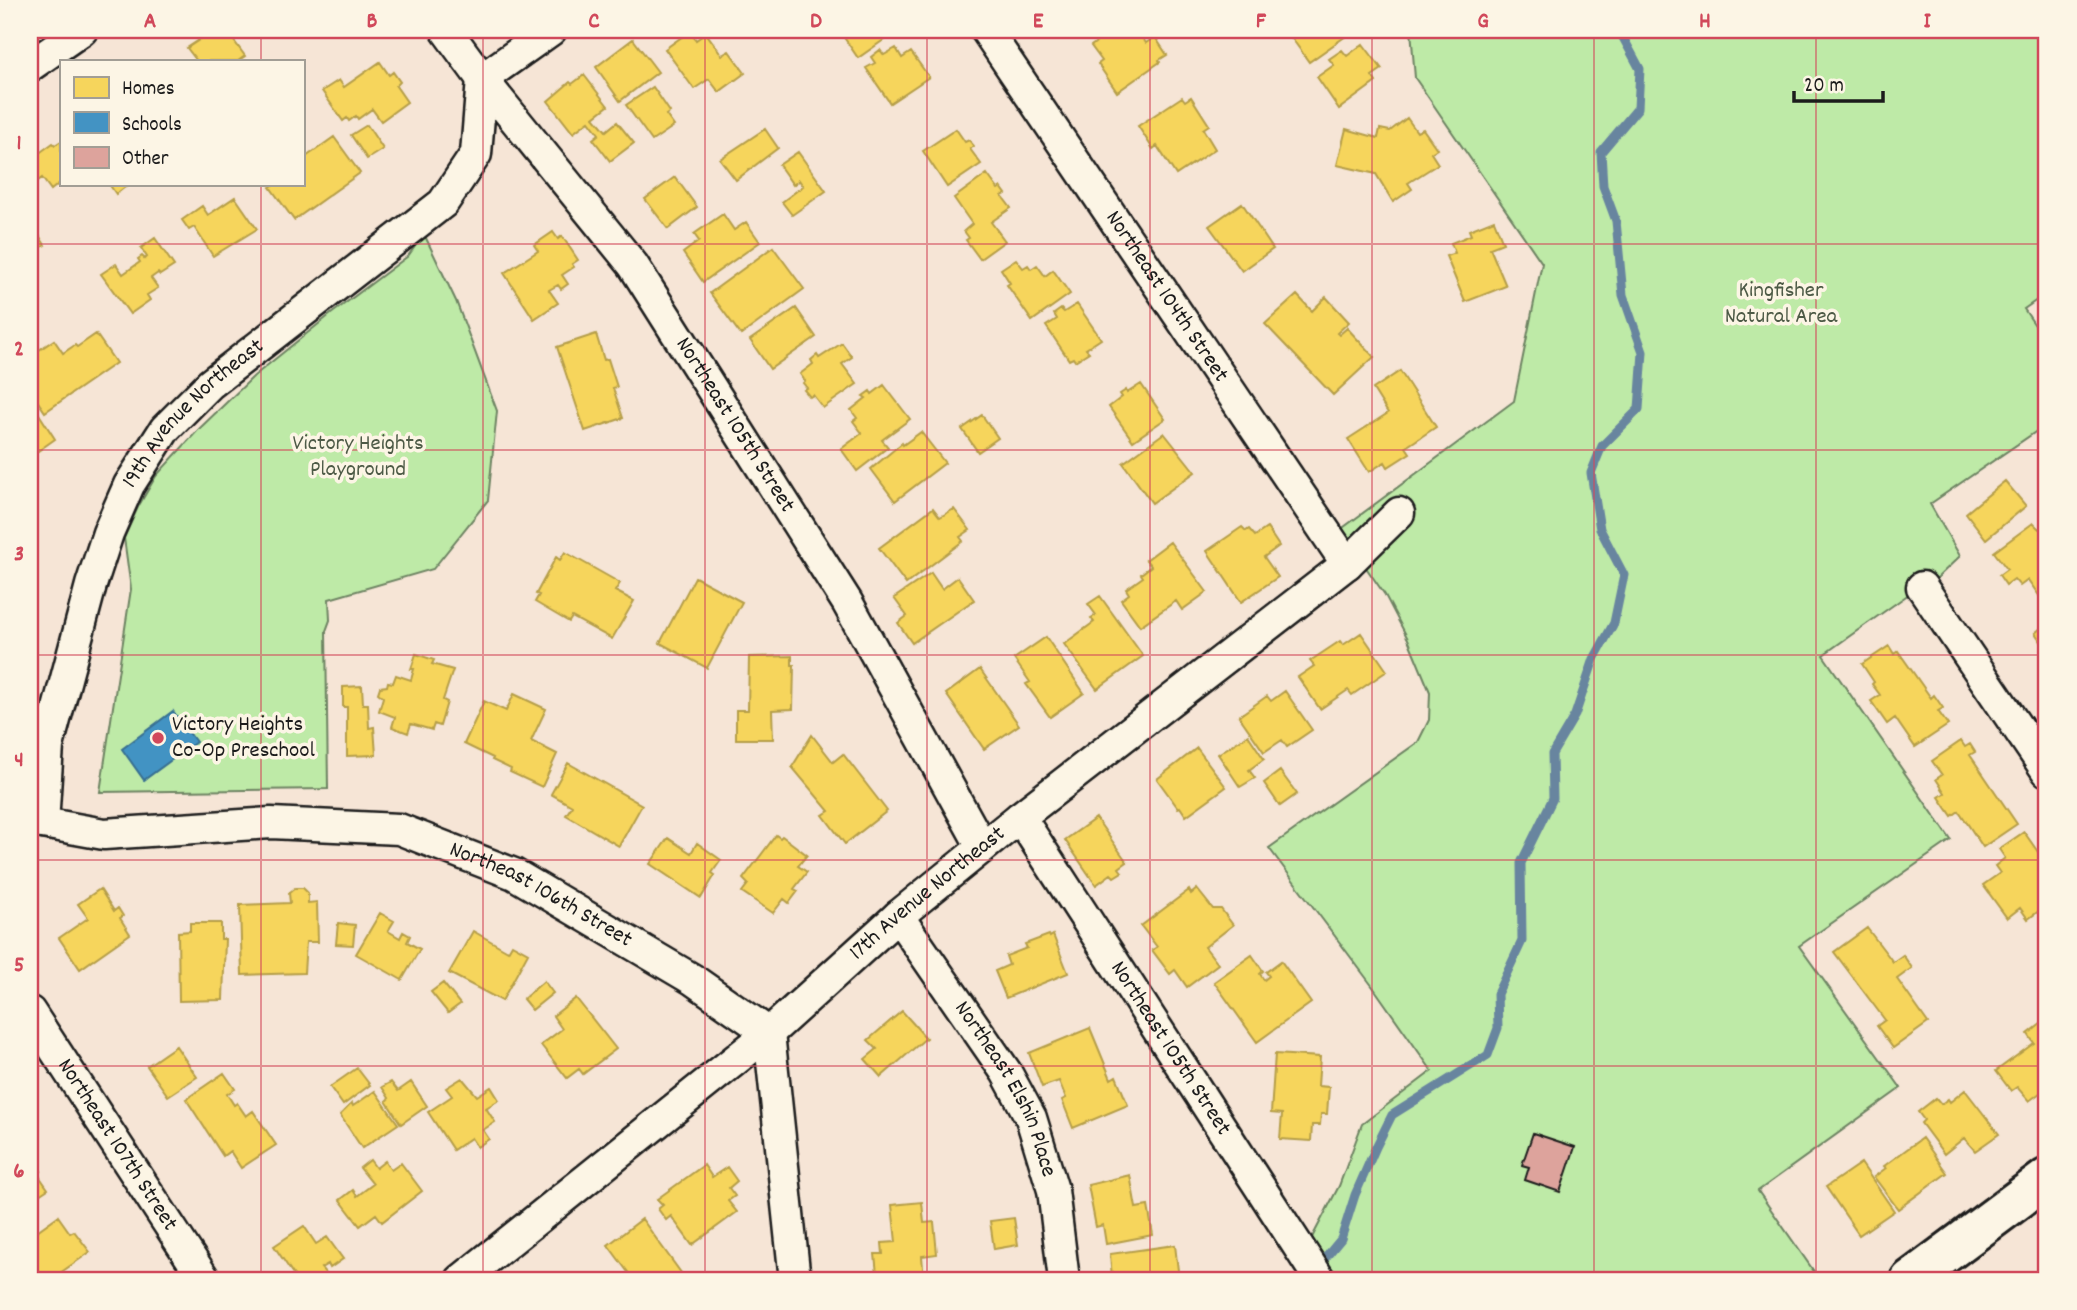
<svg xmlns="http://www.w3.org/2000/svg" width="2077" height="1310" viewBox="0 0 2077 1310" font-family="Dekko,sans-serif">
	<rect width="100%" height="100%" fill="#f6e5d6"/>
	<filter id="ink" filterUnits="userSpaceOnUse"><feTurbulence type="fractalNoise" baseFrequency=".0143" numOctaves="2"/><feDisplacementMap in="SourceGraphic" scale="14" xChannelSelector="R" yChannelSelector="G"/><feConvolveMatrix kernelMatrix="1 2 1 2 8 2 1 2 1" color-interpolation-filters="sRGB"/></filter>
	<g filter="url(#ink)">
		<!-- green -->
		<path fill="#beeaa7" stroke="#6d8362" stroke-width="2" d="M1411,30H2047V293L2024,309L2047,343V424L1930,504L1960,556L1935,580L1909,594L1823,655L1951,840L1799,946L1901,1088L1758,1191L1820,1280H1330L1307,1247L1339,1186L1362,1124L1432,1071L1373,987L1269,848L1418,742L1429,720L1430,692L1408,639L1385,595L1340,530L1514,401L1542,263L1415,78Z
			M424,234L456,301L497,411L488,500L433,569L329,599L330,620L326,631L328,789L100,792L131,589L124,538L138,507L156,476L199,429L254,376L331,314L408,256Z"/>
		<!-- homes -->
		<path fill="#f6d55c" stroke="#b59e49" stroke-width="2" d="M192,30H226L245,56L238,61H197L187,48L199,40Z
			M839,30H884L888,37L858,58Z
			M1113,30H1144L1140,35L1146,43L1155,37L1167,55L1159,60L1160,62L1117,92L1098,64L1102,61L1091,46Z
			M1283,30H1345L1343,31L1346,36L1309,62L1288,33L1286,34Z
			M690,31L696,40L706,33L722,55L729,51L745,73L719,92L709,79L694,89L665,49Z
			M633,39L658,72L620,101L596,67Z
			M1363,44L1382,69L1372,76L1376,82L1339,109L1317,77L1334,65L1329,59L1342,50L1347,56Z
			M896,48L902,58L911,52L929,77L890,103L866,68L875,63L871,57L880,50L884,55Z
			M380,62L389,75L393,72L400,82L396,86L407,102L381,121L372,109L358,119L356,116L349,121L347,118L343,121L322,91L339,80L344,87Z
			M584,75L608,106L594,117L606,131L617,122L634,143L610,161L593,139L599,134L589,121L573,133L548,101L570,82L572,84Z
			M653,87L670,112L666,115L674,126L652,141L626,105Z
			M1182,97L1185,101L1191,97L1209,125L1203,129L1215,149L1176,175L1157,146L1153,149L1138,126Z
			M1407,118L1417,132L1423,129L1437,149L1431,153L1438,164L1408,183L1412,189L1393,202L1376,174L1337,165L1346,129L1378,138L1380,129L1390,131Z
			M367,125L383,149L367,159L351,135Z
			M765,129L778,148L736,180L720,159Z
			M956,129L965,142L969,140L974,146L970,149L981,164L947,187L923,151Z
			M334,137L360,173L294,220L270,187L275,184H303V159Z
			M61,141V182L51,190L42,178L34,184L30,178V170L35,166L31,159L53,143L55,145Z
			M798,152L826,191L792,215L782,202L803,186L799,180L793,185L779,165Z
			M987,174L998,189L1001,187L1006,194L1002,196L1011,208L991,222L1005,241L980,259L966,240L969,238L964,231L972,224L954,198Z
			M675,177L697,207L668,229L645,199Z
			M109,184H127L128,185L116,194Z
			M235,197L257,229L213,256L194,227L189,230L182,220L202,206L208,215Z
			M1242,203L1273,249L1242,271L1209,226Z
			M723,214L734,230L746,222L760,242L703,282L683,253L699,241L694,234Z
			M1494,220L1503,243L1490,248L1506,286L1465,302L1446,256L1455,253L1451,243L1471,235L1469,230Z
			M30,221L45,245L30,255Z
			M553,232L558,239L562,236L578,260L572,264L574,267L562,275L568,284L561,289L558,285L549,290L558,303L534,319L504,273L538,251L534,245Z
			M155,238L174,266L160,275L158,273L151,278L158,288L147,295L150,300L130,314L101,274L116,264L123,274L140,262L138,259L142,256L145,259L147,257L141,248Z
			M773,247L804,289L741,335L710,293Z
			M1016,259L1023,268L1028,265L1031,269L1037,265L1045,276L1053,270L1070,294L1032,321L1007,285L1010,283L1001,269Z
			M1297,295L1312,311L1326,297L1349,322L1337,333L1339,335L1347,328L1374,357L1333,395L1265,324Z
			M1077,304L1101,339L1086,349L1089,352L1075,361L1073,358L1069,360L1046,326L1057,319L1054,314L1061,309L1064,312Z
			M796,308L816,337L770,369L750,340Z
			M96,334L116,363L45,412L30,390V349L33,354L54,340L63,353L75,345L77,347Z
			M596,334L604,360L608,359L617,387L613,388L623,418L585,431L557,347Z
			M842,343L852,357L842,364L857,384L823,408L813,395L810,397L804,390L807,388L803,383L805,381L800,374L813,364L811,360L817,355L819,358Z
			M1400,371L1436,427L1406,447L1410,453L1388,467L1385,462L1369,472L1348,439L1388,413L1373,389Z
			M1141,384L1165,419L1133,441L1109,407L1122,397L1120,394L1126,390L1127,393Z
			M884,385L910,419L882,440L888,447L857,471L841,449L862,433L853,421L857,418L851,410L866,398L863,396L870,391L872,394Z
			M30,400L55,439L31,456L30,455Z
			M982,415L998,438L978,452L962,429Z
			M921,432L945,463L895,501L871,469L902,443L903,445Z
			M1164,433L1195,472L1152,503L1123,463Z
			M2005,481L2026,506L1986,539L1966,513Z
			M933,508L940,517L954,509L970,530L960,537L963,541L906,584L879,548Z
			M2047,522V598L2043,601L2028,580L2020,586L2014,579L2006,585L1999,575L2007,569L1994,552L2033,523L2039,529Z
			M1242,527L1246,531L1249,529L1255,536L1267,528L1279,546L1264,557L1278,577L1241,602L1207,551Z
			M1170,542L1207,592L1182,610L1176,601L1140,626L1121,600L1129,594L1126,589L1143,577L1141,574L1151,566L1146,560Z
			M565,552L620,583L615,591L634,601L612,639L572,617L569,622L535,602L539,595L536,594L556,557L560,560Z
			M931,573L942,589L958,577L974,600L912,643L898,623L907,616L894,598Z
			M695,577L742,602L707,668L660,643Z
			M1100,596L1143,656L1097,689L1064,644L1094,622L1091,618L1096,615L1088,604Z
			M2047,623V650L2035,633Z
			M1361,633L1387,671L1352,695L1348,690L1320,709L1298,677L1314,666L1310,661L1340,641L1343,645Z
			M1046,637L1084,693L1050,717L1026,684L1030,682L1014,659Z
			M1889,646L1894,654L1898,651L1931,698L1934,695L1943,708L1938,711L1948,725L1915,747L1895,718L1887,724L1871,701L1880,695L1872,684L1874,682L1862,664Z
			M416,654L434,660L432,664L453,670L443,700L447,702L440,726L434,724L432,730L411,724L408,733L392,727L395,717L379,711L383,697L378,693L380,687L387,686L388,682L393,683L396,675L411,680L414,669H411Z
			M792,656V665H794L793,709L772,710L773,739H736V710H748L749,657Z
			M980,669L1019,725L984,749L946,694Z
			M362,686L363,704H368L369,728L374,727L376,755L347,756V707H343V687Z
			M1285,691L1312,730L1287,747L1282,740L1264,752L1239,716L1267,696L1271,701Z
			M514,694L546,709L531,741L557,754L542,787L510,772L511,769L492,760L493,758L464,744L484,701L506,711Z
			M812,735L833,762L843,754L887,811L845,844L823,815L829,811L792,767Z
			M1248,735L1264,759L1249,770L1255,778L1240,787L1218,754Z
			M1961,741L1965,747L1970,744L1975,752L1970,755L2017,824L1983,847L1959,811L1952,816L1939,797L1945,793L1936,779L1942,775L1932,761Z
			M1197,748L1226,787L1186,816L1180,807L1178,808L1157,779Z
			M568,763L642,805L619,846L566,815L572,806L551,794Z
			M1280,771L1297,794L1280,806L1264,783Z
			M1096,818L1127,862L1119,868L1122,872L1114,877L1111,874L1096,885L1065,840Z
			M2024,832L2043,859L2045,857L2047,860V905L2028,919L2020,908L2007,918L1983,885L2000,873L1995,866L2005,858L1999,849Z
			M776,835L780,838L782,836L807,855L798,866L807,872L794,889L798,891L789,903L784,899L773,913L742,892L748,884L743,879Z
			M668,838L691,853L697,843L721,860L712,873L715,875L701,898L650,864Z
			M295,888H303L308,893V903L317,902L318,942H306L304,973L242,975L240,905L290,903L289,893Z
			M100,889L114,911L118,908L123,916L120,918L130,934L80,969L59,938L88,918L78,904Z
			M1197,889L1213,909H1221L1233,925L1205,947L1218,964L1187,987L1175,970L1170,974L1152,950L1157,947L1141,926L1189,890L1191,894Z
			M380,913L394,921L388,931L400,938L403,932L410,936L407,942L420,949L402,980L356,954Z
			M190,923H221V939H225L223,1000L179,1001L178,932L190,931Z
			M338,923L355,925L353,945L336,944Z
			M1867,928L1893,962L1903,955L1912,968L1897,979L1928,1023L1893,1048L1877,1026L1885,1020L1834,952Z
			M473,931L508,951L512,944L528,953L502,1001L449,973Z
			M1049,935L1050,937L1053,935L1068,973L1006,998L995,971L1009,965L1006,956L1027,948L1025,944Z
			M1252,955L1263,971L1260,974L1264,980L1269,976L1266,972L1281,961L1311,1003L1257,1042L1214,982Z
			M544,981L553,993L532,1010L523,999Z
			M443,983L460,1004L448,1013L431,992Z
			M576,998L616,1049L583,1074L579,1069L567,1078L541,1045L562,1029L553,1016Z
			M902,1011L926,1038L881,1077L865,1059L877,1049L868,1040Z
			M2046,1020L2047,1088L2029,1101L2017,1087L2011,1091L1996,1071L2034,1043L2028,1034Z
			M1090,1028L1111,1079L1116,1076L1128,1105L1073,1128L1062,1100L1066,1098L1059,1081L1042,1087L1029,1053Z
			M176,1046L197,1077L168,1096L147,1066Z
			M1275,1054L1320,1057L1318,1086L1329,1087L1327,1114H1321L1320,1125H1312L1311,1141L1280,1139L1282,1114L1271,1113Z
			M357,1068L370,1085L343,1105L330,1087Z
			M224,1073L235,1089L227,1094L234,1105L237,1103L246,1116L253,1111L276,1145L241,1168L230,1151L223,1156L186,1099Z
			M462,1078L477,1096L491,1087L499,1100L486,1108L495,1122L483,1130L489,1139L477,1147L471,1138L453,1150L428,1112L452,1096L446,1088Z
			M391,1082L398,1091L411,1082L427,1106L401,1124L386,1101L389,1098L382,1087Z
			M1965,1090L1999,1134L1975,1151L1964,1138L1944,1154L1921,1123L1924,1120L1918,1112L1936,1098L1941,1104L1948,1099L1950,1102Z
			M375,1091L398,1124L362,1148L340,1115L352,1103L353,1106Z
			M1922,1138L1947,1173L1898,1209L1874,1177L1886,1168L1884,1166Z
			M370,1160L376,1168L385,1161L391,1170L401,1163L422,1191L382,1222L376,1214L360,1226L340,1200L353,1190L357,1196L373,1184L360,1168Z
			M36,1162L41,1171L37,1173L48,1189L30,1201V1163L31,1165Z
			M1861,1163L1894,1211L1859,1235L1826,1187Z
			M704,1165L712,1177L727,1167L737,1181L729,1188L735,1196L728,1201L737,1212L692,1245L671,1216L666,1220L658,1209L663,1205L657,1199Z
			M1130,1175L1136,1208L1148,1206L1153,1235L1106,1244L1103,1225L1096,1227L1088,1185Z
			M922,1202L924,1223L934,1222L937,1254L922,1256L924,1280H887L886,1273L877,1274L875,1254H883L882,1243L896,1242L892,1205Z
			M58,1216L70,1233L74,1231L90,1252L50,1280L44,1274L32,1280L30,1277V1236Z
			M1014,1218L1018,1245L994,1249L990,1221Z
			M642,1219L684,1277L679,1280H623L630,1275L608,1245Z
			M304,1226L316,1244L327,1237L343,1259L330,1268L328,1264L321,1268L327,1275L319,1280H297L274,1246Z
			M1175,1245L1179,1279L1120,1280V1277L1112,1278L1110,1254Z"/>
		<!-- schools -->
		<path fill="#4393c3" stroke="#376f91" stroke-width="2" d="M173,711L196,742L144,780L122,749Z"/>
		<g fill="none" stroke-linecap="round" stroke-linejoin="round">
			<!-- stream -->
			<path stroke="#68859f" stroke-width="9" d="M1317,1268L1341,1239L1355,1195L1376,1147L1392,1115L1488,1055L1498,1028L1497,994L1522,941L1521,863L1553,798L1552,754L1575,715L1594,659L1614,623L1624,575L1600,529L1591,473L1602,446L1639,409L1643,352L1623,295L1616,221L1603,186L1601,152L1638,108L1640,69L1619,30"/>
		</g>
		<!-- building -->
		<path fill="#dda39c" stroke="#1c1c1c" stroke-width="2" d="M1533,1133L1575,1147L1560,1192L1525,1180L1529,1167L1522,1165Z"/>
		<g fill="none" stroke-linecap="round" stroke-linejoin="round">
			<!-- street casing -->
			<g stroke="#1c1c1c" stroke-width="35">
				<g id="street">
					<path id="s1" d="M446,30L482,79L633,265L847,602L982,847"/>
					<path id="s2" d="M986,30L1347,564"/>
					<path d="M30,66L82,30"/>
					<path d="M1922,587L2047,771"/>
					<path id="s3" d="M1020,817L1320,1280"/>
					<path id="s4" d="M43,823L104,834L271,823L399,829L514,874L692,979L769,1033L795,1280"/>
					<path id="s5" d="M43,823L48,746L91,585L108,533L129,485L165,429L210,384L443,203L476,154L482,79L551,30"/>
					<path id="s6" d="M898,916L1006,1072L1031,1118L1053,1190L1064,1280"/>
					<path id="s7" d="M30,1012L205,1280"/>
					<path id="s8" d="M461,1280L769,1033L898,916L1020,817L1347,564L1399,513"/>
				</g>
			</g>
			<!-- secondary casing -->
			<g stroke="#1c1c1c" stroke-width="44">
				<path id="secondary" d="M1910,1280L2047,1178"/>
			</g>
			<!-- street -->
			<use href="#street" stroke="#fcf5e5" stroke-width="30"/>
			<!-- secondary -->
			<use href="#secondary" stroke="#fcf5e5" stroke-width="38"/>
		</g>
	</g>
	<!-- grid -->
	<path fill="none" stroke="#d1495b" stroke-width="2" stroke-opacity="0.55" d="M261,30V61M483,30V1280M705,30V1280M927,30V1280M1150,30V1280M1372,30V1280M1594,30V1280M1816,30V1280M261,184V1280M30,244H2047M30,450H2047M30,655H2047M30,860H2047M30,1066H2047"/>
	<!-- markers -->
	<circle fill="#d1495b" stroke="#fcf5e5" stroke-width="2.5" cx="158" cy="738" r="7"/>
	<g text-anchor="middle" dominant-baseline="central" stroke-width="7" stroke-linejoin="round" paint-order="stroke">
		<!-- park labels -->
		<g font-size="23" fill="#4d5a46" stroke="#fcf5e5">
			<text x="1781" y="291">Kingfisher<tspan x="1781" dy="26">Natural Area</tspan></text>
			<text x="358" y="444">Victory Heights<tspan x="358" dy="26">Playground</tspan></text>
		</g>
		<!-- street labels -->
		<g font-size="23" fill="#1c1c1c" stroke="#fcf5e5">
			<text stroke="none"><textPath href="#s2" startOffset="322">Northeast 104th Street</textPath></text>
			<text stroke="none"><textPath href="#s5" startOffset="448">19th Avenue Northeast</textPath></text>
			<text stroke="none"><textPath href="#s1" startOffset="490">Northeast 105th Street</textPath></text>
			<text stroke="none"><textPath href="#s8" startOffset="606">17th Avenue Northeast</textPath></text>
			<text stroke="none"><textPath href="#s4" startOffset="514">Northeast 106th Street</textPath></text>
			<text stroke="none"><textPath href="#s3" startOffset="276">Northeast 105th Street</textPath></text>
			<text stroke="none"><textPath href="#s6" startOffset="205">Northeast Elshin Place</textPath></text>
			<text stroke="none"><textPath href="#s7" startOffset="159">Northeast 107th Street</textPath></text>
		</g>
		<!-- poi labels -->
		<g font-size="23" fill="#1c1c1c" stroke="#fcf5e5" text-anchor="start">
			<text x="172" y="725">Victory Heights<tspan x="172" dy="26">Co-Op Preschool</tspan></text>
		</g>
	</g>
	<!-- margin -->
	<rect width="2077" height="1310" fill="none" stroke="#fcf5e5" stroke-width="77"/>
	<!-- legend -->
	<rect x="60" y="60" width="245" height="126" fill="#fcf5e5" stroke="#a29e95" stroke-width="2"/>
	<rect x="74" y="77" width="35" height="21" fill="#f6d55c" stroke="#a29e95" stroke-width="2"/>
	<text x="122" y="94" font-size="21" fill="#1c1c1c">Homes</text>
	<rect x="74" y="112" width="35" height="21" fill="#4393c3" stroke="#a29e95" stroke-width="2"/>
	<text x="122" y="130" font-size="21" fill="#1c1c1c">Schools</text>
	<rect x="74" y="147" width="35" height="21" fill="#dda39c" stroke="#a29e95" stroke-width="2"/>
	<text x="122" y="164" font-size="21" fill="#1c1c1c">Other</text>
	<!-- scale -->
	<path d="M1794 91v10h89v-10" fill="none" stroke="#1c1c1c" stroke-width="3.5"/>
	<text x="1804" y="91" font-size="21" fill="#1c1c1c" stroke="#fcf5e5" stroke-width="5" paint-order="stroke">20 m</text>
	<rect x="38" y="38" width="2000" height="1234" fill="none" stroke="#d1495b" stroke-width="2.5"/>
	<g font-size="23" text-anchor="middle" font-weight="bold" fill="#d1495b">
		<text x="150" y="27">A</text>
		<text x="372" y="27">B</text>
		<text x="594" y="27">C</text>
		<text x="816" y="27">D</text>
		<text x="1038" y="27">E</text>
		<text x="1261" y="27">F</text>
		<text x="1483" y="27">G</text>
		<text x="1705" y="27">H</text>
		<text x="1927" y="27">I</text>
		<text x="19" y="149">1</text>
		<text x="19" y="355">2</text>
		<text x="19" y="560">3</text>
		<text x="19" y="766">4</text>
		<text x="19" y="971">5</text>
		<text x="19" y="1177">6</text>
	</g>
</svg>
